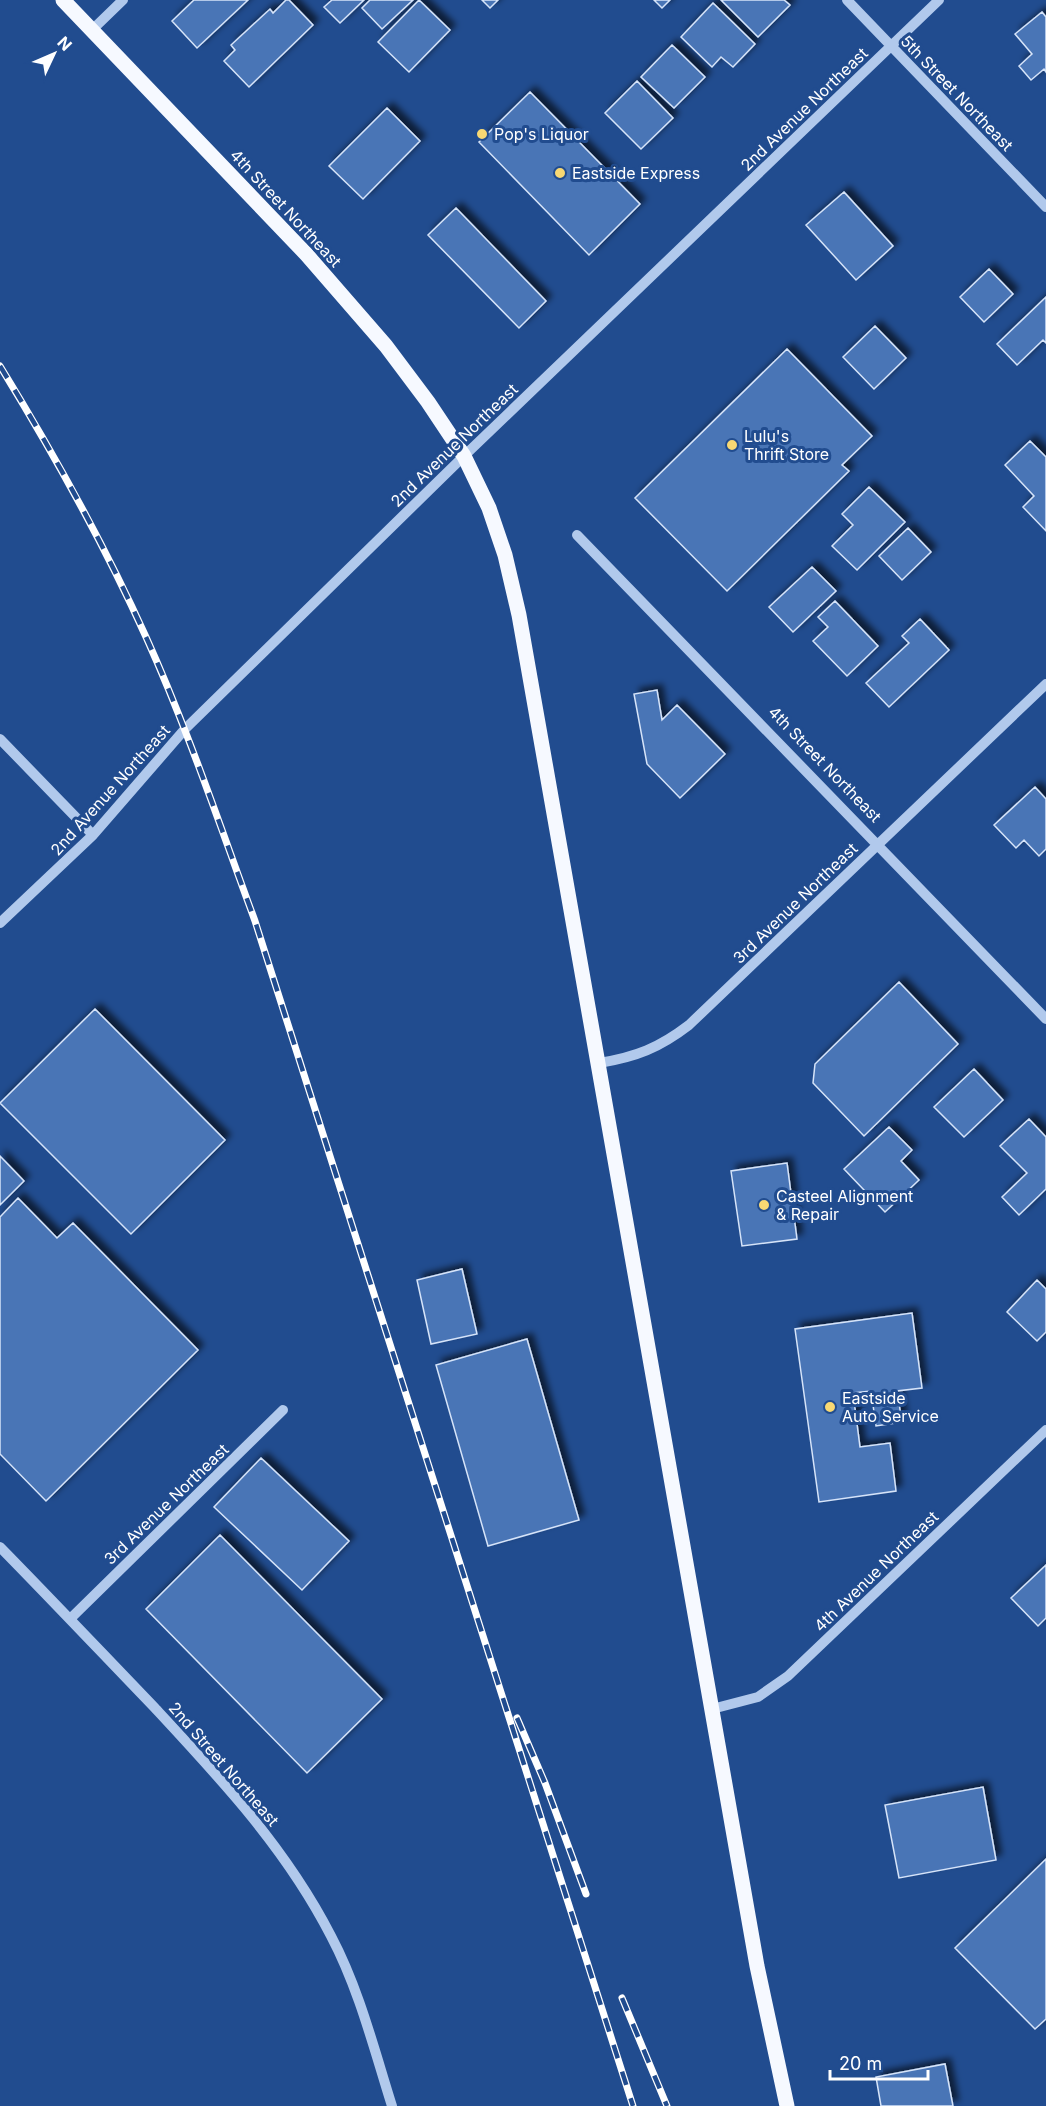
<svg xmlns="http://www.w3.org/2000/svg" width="1046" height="2106" viewBox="0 0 1046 2106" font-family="Inter,sans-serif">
	<defs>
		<filter id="shadow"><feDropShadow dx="5.5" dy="-5.5" stdDeviation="3" flood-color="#0009"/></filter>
	</defs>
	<rect width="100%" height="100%" fill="#214c8f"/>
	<!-- building -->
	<path fill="#4a75b6" stroke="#d6e4f9" stroke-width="1.5" filter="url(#shadow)" d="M194,0H248L197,48L172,21Z
		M286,0H289L313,25L249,87L224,61L235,50L231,45L270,9L273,13Z
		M332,0H364L340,23L324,7Z
		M370,0H413L382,29L362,8Z
		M419,0L450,30L409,72L378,42Z
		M482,0H498L490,8Z
		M654,0H670L662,8Z
		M721,0H784L790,5L758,37Z
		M713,3L755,44L733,67L721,57L712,67L681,37Z
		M1042,12L1046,17V72L1044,69L1031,80L1019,66L1032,54L1015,34Z
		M672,45L705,77L674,108L641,77Z
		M637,81L673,118L641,149L605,113Z
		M530,92L640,204L589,255L479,142Z
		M387,108L420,141L363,199L329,166Z
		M844,192L893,246L856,280L806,225Z
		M456,208L546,301L519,328L428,235Z
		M989,269L1013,294L984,322L960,297Z
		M1046,297V343L1043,340L1017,365L997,344Z
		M875,326L906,358L874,389L843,357Z
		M787,349L872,436L842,465L849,471L727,591L635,498Z
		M1030,441L1046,457V531L1023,507L1034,496L1005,465Z
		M869,487L905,522L857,570L832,546L853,525L842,514Z
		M908,528L931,552L902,580L879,556Z
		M812,567L836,591L793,632L769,607Z
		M835,601L878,646L847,676L813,641L828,627L818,617Z
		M920,619L949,650L889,707L866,683L909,643L902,636Z
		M657,690L662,720L677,705L725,754L680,798L647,764L634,694Z
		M1035,787L1046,799V849L1039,856L1024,840L1016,848L994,825Z
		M899,982L958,1044L864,1136L813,1083L815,1064Z
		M95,1009L225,1140L131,1234L0,1103Z
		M974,1069L1003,1100L964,1137L934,1107Z
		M1029,1119L1046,1137V1189L1019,1215L1002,1197L1027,1173L1000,1146Z
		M889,1127L912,1150L901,1161L919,1180L885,1212L844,1169Z
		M0,1156L24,1181L0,1205Z
		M787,1163L797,1239L742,1246L731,1171Z
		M18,1198L57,1238L73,1223L198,1350L46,1501L0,1454V1217Z
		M462,1269L477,1334L431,1344L417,1280Z
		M1037,1280L1046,1289V1332L1037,1341L1007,1312Z
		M912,1313L922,1388L897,1391L902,1422L876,1426L871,1391L853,1393L860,1447L890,1443L896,1491L819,1502L795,1329Z
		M527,1339L579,1520L488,1546L436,1365Z
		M261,1458L349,1541L302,1590L214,1507Z
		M220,1535L382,1699L307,1773L146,1609Z
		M1046,1565V1618L1038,1626L1011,1598Z
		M983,1787L996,1860L899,1878L885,1805Z
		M1046,1859V2019L1035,2029L955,1948Z
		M945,2064L953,2106H881L876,2077Z"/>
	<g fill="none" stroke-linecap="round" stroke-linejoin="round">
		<!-- minor -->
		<path stroke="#b1c9ec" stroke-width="10" d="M847,0L1046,207
			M92,30L123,0
			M577,535L1046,1019
			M0,739L93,835
			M0,923L93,835L185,729L464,456L939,0
			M599,1063C636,1057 659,1048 689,1025L1046,684
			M0,1547C52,1600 103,1654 154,1707C220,1778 286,1848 331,1936C359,1989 374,2049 392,2106
			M70,1619L283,1410
			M712,1709L758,1697L788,1676L1046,1430"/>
		<!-- major -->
		<path stroke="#f6f9ff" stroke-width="15" d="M63,0L307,255L386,346L428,402L464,456L489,508L505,555L519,615L757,1966L787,2106"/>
		<!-- rail casing -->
		<g stroke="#fff" stroke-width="7">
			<path id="rail" d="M0,366C54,454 104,544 146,637C188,730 220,826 255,921L633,2106
				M517,1718L545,1783L586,1894
				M622,1998L667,2106"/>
		</g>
		<!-- rail -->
		<use href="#rail" stroke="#214c8f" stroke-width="4.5" stroke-dasharray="14" stroke-linecap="butt"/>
	</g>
	<!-- markers -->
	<g fill="#f8d873" stroke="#214c8f" stroke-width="2">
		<circle cx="482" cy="134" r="6"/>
		<circle cx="560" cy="173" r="6"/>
		<circle cx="732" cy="445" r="6"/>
		<circle cx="764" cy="1205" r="6"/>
		<circle cx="830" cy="1407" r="6"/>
	</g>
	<g text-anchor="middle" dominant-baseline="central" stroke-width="6" stroke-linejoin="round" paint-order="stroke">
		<!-- street labels -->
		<g font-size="16" fill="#fff" stroke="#214c8f">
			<text transform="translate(957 93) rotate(46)">5th Street Northeast</text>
			<text transform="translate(804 109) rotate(-44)">2nd Avenue Northeast</text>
			<text transform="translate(286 208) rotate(47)">4th Street Northeast</text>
			<text transform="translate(454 445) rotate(-44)">2nd Avenue Northeast</text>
			<text transform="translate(825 764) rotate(46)">4th Street Northeast</text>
			<text transform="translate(110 790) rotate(-48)">2nd Avenue Northeast</text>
			<text transform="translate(795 903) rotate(-44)">3rd Avenue Northeast</text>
			<text transform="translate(166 1504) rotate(-44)">3rd Avenue Northeast</text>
			<text transform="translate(876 1571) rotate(-44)">4th Avenue Northeast</text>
			<text transform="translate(224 1764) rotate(49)">2nd Street Northeast</text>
		</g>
		<!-- poi labels -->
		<g font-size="16" fill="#fff" stroke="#214c8f" text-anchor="start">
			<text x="494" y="134">Pop's Liquor</text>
			<text x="572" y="173">Eastside Express</text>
			<text x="744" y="436">Lulu's<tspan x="744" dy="18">Thrift Store</tspan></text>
			<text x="776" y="1196">Casteel Alignment<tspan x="776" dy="18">&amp; Repair</tspan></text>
			<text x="842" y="1398">Eastside<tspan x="842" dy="18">Auto Service</tspan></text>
		</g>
	</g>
	<!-- north arrow -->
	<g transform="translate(54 54) rotate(46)" stroke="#214c8f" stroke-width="4.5" paint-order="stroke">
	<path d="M0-4.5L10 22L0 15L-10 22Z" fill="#ffffff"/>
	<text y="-9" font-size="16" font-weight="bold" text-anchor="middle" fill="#ffffff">N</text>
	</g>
	<!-- scale -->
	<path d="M830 2070v9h98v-9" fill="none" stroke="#ffffff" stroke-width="3"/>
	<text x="839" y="2070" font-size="18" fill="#ffffff" stroke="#214c8f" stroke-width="4.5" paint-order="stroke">20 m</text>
</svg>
